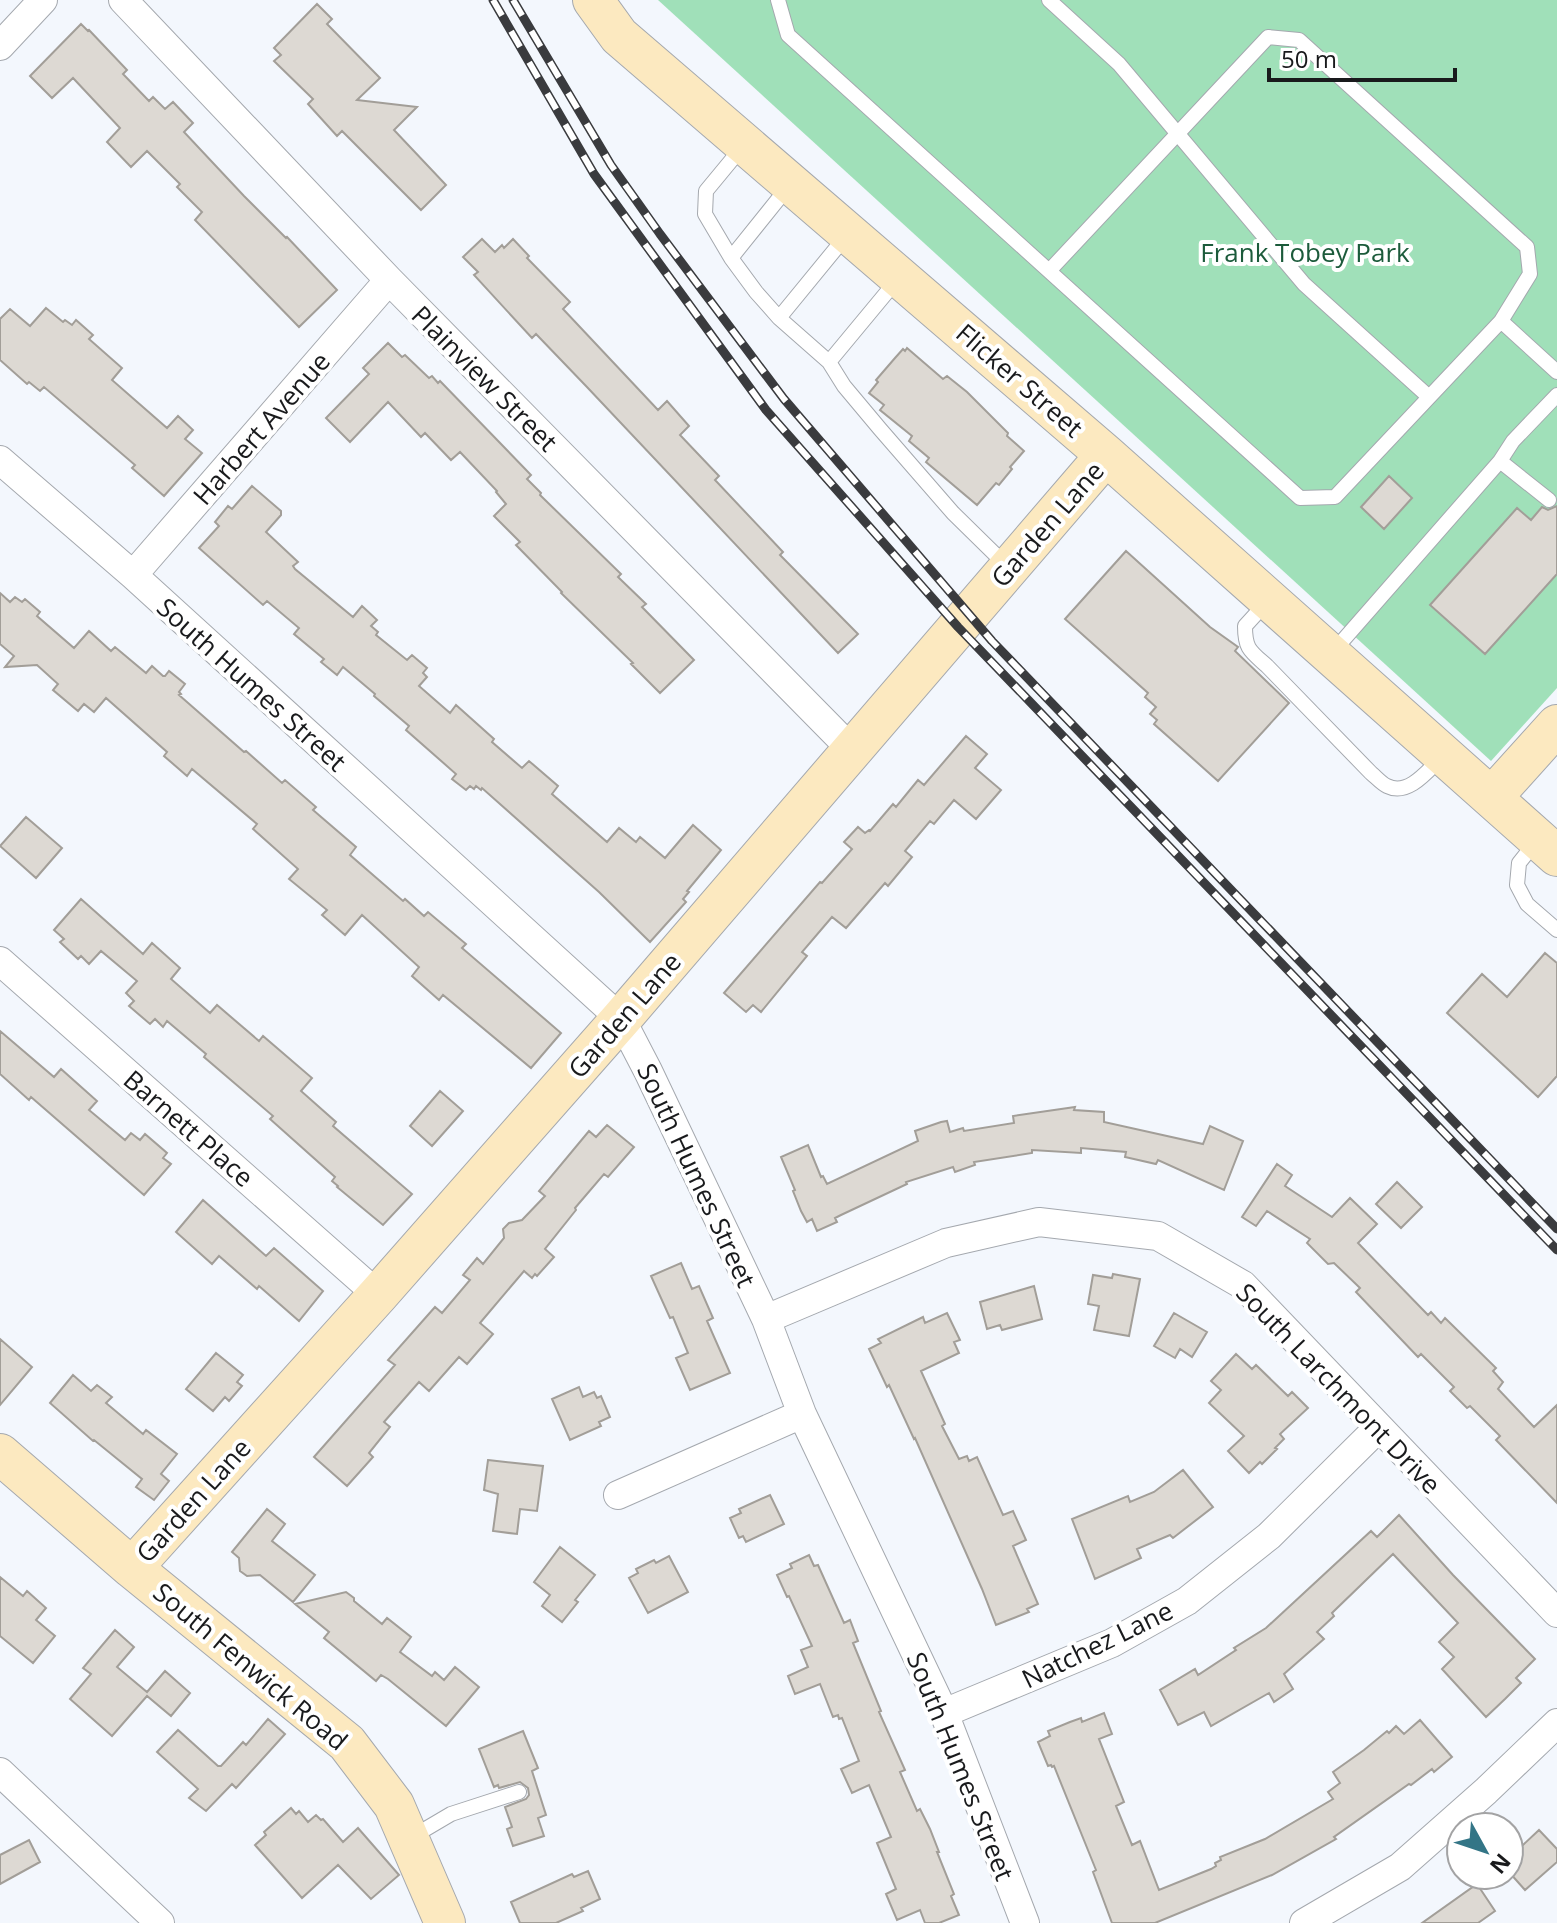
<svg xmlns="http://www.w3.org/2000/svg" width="1557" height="1923" viewBox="0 0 1557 1923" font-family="'Open Sans',sans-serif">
	<rect width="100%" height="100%" fill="#f3f7fd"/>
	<!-- green -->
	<path fill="#a0e0b9" d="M658,0H1557V688L1491,761Z"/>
	<!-- building -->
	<path fill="#ddd9d3" stroke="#a29e98" stroke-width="2" d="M317,4L332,19L327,24L380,78L357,100L417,107L394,130L446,185L421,210L342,131L337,136L308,104L313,99L274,61L281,55L274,48Z
		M81,24L88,31L89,30L127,70L123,74L149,101L153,97L165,109L173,102L193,123L184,132L244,196L286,238L287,237L337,290L299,327L195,220L202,212L177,187L180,184L147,151L131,167L107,142L120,128L73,78L52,98L30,76Z
		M482,239L495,252L502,245L504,248L513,239L529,256L527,258L570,302L563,309L658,410L667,401L689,426L680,435L719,476L715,480L783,552L780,555L858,634L838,653L586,386L536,334L532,338L474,275L478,272L463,257Z
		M46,308L63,322L65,320L72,325L76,320L93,335L89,339L122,368L112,380L167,428L178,416L193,430L185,439L202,453L164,496L132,468L135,465L44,387L40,391L29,382L27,384L0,360V319L10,309L30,326Z
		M388,343L402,357L405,355L429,378L432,376L438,383L440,381L531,475L527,479L541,493L540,495L621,574L618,577L646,604L642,607L694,660L660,693L631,664L633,663L561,593L562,592L516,545L520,542L494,516L506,504L496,492L497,491L460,452L451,460L425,433L421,437L388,402L350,442L326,418L369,374L363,368Z
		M907,348L943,379L947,376L967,392L1008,433L1007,436L1024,451L1010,467L1012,469L999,485L996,483L977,505L926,462L929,458L909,441L912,436L880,410L884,405L869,393L878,382L876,380L895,358L903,349L905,351Z
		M1389,476L1412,498L1384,529L1361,507Z
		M252,486L281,511V515L266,532L298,562L293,566L295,569L353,617L362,606L377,620L371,626L378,632L376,635L407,660L412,655L427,668L423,673L427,677L419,686L450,713L456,705L494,739L492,742L522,768L529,761L558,786L552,794L607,842L619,828L636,842L640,837L665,858L693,825L721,850L687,891L689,892L683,899L686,902L650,942L599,892L482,788L481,790L476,786L474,789L470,786L466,790L452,779L456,774L406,730L409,726L374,696L375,694L343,667L337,675L321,662L324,659L294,634L299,628L267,601L263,605L199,548L219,526L215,522L228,506L232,509Z
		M1557,506V574L1485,654L1430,605L1517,508L1531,520L1542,507L1548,510Z
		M1126,551L1210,627L1238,647L1235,651L1289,703L1218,781L1154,724L1157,720L1150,714L1156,707L1145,697L1148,693L1065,619Z
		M0,593L10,602L15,597L22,602L25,599L40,612L37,616L74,648L89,631L111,651L115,647L146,673L152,666L163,676H165L169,671L185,684L179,692L181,694L179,695L244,752L246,751L282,783L285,780L316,807L313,810L356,847L350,855L403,901L405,899L424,916L428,912L466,944L462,948L561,1033L531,1068L443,995L439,1000L412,976L419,967L362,915L345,935L322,915L327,910L289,879L298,869L253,829L257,824L192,769L187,776L164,756L167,752L106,698L94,712L84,704L78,711L53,690L58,684L37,665L5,667L14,656L0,644Z
		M966,736L987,754L975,768L1001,790L976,819L954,800L934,824L930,821L905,851L912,857L888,886L885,883L846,928L832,917L802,952L807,956L761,1012L753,1005L746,1012L724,993L820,882L822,883L852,849L844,842L858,827L865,833L869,830L870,831L893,804L896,807L918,780L924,785Z
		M26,817L62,848L36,878L0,846Z
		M81,899L143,954L152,943L180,968L171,979L210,1013L217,1005L259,1041L263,1036L312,1078L301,1091L336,1122L333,1126L412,1194L383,1225L337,1187L338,1186L332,1181L335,1177L270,1119L273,1116L204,1057L206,1054L167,1021L163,1027L155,1019L150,1024L129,1006L134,1001L126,993L137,981L101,951L89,964L81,956L78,959L60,942L64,939L54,930Z
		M1545,953L1557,963V1076L1538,1097L1447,1013L1482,974L1507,997Z
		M0,1031L54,1077L61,1069L97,1101L89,1110L125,1140L131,1133L140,1140L145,1134L167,1153L163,1158L171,1164L144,1195L31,1097L29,1100L0,1074Z
		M440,1091L463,1111L432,1146L410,1126Z
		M1075,1107L1074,1110L1104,1112V1122L1203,1144L1210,1126L1243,1141L1224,1190L1158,1160L1156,1164L1125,1157L1126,1152L1081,1148V1153L1032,1150V1153L974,1162L975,1165L955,1172L953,1167L906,1182L907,1184L841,1215L835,1218L837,1222L817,1231L812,1219L807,1222L801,1211L793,1191L795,1190L781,1157L808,1145L821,1177L823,1176L827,1184L918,1141L915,1131L941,1122L947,1121L950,1132L963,1128L964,1131L1014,1123L1013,1116Z
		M607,1125L634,1147L608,1177L604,1174L575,1208L576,1210L545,1249L554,1257L537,1276L535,1274L532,1278L524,1271L480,1323L493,1334L467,1364L459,1357L429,1391L419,1382L384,1422L390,1427L369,1453L373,1457L347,1486L314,1457L395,1365L388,1360L435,1307L442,1313L470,1280L463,1275L477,1258L483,1264L504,1238L503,1229L509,1223L522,1220L545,1196L539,1191L589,1131L596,1137Z
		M1277,1164L1292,1175L1285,1186L1332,1217L1350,1198L1377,1224L1358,1243L1428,1315L1431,1312L1441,1323L1445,1318L1496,1368L1493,1371L1503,1382L1498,1389L1534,1427L1557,1405V1503L1496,1440L1500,1436L1470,1406L1467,1408L1450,1391L1454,1387L1421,1354L1418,1357L1356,1292L1360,1288L1334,1263L1328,1264L1307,1243L1310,1239L1267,1211L1256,1226L1242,1217Z
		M1397,1182L1422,1207L1401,1228L1376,1204Z
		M203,1200L266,1256L274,1248L323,1291L299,1321L259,1286L257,1289L219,1256L212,1264L176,1232Z
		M681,1263L692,1289L699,1286L713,1318L707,1321L730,1373L690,1390L676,1358L688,1353L673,1317L670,1318L651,1276Z
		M1113,1274L1140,1279L1129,1336L1094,1330L1099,1306L1088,1304L1093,1275L1112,1278Z
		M1034,1286L1042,1319L1002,1330L1000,1325L987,1329L980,1302Z
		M947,1313L960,1340L954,1342L959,1353L921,1371L945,1424L942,1426L959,1459L967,1456L969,1461L977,1457L1003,1515L1013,1511L1026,1540L1013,1546L1038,1604L1027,1609L1029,1612L996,1625L982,1589L915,1438L914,1439L889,1385L887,1387L869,1349L881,1343L878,1339L923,1317L925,1323Z
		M1174,1313L1207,1332L1192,1357L1180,1349L1175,1358L1154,1346Z
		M0,1339L32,1367L0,1405Z
		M216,1353L243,1375L237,1382L242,1386L229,1401L225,1397L213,1411L186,1389Z
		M1236,1354L1252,1369L1256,1365L1288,1396L1292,1392L1308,1408L1280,1434L1284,1439L1275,1448L1277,1449L1262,1464L1260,1462L1249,1473L1228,1451L1244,1436L1209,1403L1221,1390L1211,1381Z
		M73,1375L91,1391L97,1385L112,1397L106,1403L143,1434L146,1430L177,1454L161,1474L169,1481L154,1500L136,1487L142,1479L94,1440L93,1441L50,1403Z
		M579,1387L583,1397L594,1392L597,1398L601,1396L610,1417L599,1422L601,1426L570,1440L552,1399Z
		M488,1460L543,1466L537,1511L520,1509L517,1534L493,1531L498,1494L484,1490Z
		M1183,1470L1213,1507L1173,1538L1170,1535L1137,1549L1141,1558L1095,1579L1072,1519L1128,1496L1130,1502L1154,1492Z
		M770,1495L784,1524L746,1542L743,1536L739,1538L730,1518L741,1513L739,1509Z
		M267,1509L285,1524L272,1541L315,1575L293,1602L260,1575L247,1576L240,1571L239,1558L232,1552Z
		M1399,1515L1453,1575L1535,1659L1516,1678L1521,1683L1505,1699L1486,1717L1442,1669L1454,1657L1439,1642L1458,1623L1393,1554L1332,1613L1334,1616L1317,1632L1324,1639L1284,1674L1293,1689L1274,1702L1269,1693L1211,1726L1204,1712L1178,1725L1160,1690L1195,1669L1198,1675L1236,1650L1234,1648L1266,1628L1371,1531L1377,1537Z
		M560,1547L595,1575L575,1600L578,1602L562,1622L542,1606L550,1595L534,1582Z
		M809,1555L814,1566L818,1565L844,1623L850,1620L858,1641L853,1643L881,1711L879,1712L905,1770L900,1772L917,1811L920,1809L930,1829L939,1852H937L954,1894L951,1896L959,1915L939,1923H925L920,1910L897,1920L886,1894L896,1889L877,1843L891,1837L869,1785L852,1793L841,1769L859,1761L842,1718L839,1719L838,1715L833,1717L820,1684L795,1694L788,1676L808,1667L801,1650L812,1646L789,1596L787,1597L777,1575L792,1568L790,1564Z
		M669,1556L688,1592L648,1613L629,1578L638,1573L636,1569L654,1560L656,1563Z
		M0,1577L23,1596L27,1591L46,1608L36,1620L55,1636L33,1663L0,1636Z
		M346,1592L354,1598V1601L382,1624L387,1618L411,1637L400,1652L432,1676L435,1672L444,1680L455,1667L479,1687L446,1726L388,1679L381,1675L376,1681L324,1638L329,1632L295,1604Z
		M115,1630L134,1647L117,1667L147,1692L165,1671L190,1693L171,1716L147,1696L112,1736L70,1699L91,1674L83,1668Z
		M1104,1713L1112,1734L1099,1739L1124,1802L1116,1806L1132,1845L1140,1841L1159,1890L1211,1869L1216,1866L1215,1863L1221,1860L1220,1857L1265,1839L1333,1799L1328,1792L1340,1783L1333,1772L1364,1750L1387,1731L1389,1733L1396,1726L1404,1734L1420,1720L1452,1757L1434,1772L1432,1769L1411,1785L1409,1784L1334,1837L1336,1839L1272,1875L1155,1923H1112L1093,1872L1096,1870L1054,1766L1052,1767L1051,1765L1048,1766L1038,1742L1050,1736L1048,1731L1070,1722L1081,1718L1082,1722Z
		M268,1719L285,1734L236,1788L232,1784L206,1811L189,1798L198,1789L157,1752L178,1730L218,1766H221L243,1742L246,1745Z
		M523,1731L538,1768L532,1771L546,1815L538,1818L544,1836L513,1846L507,1829L512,1827L505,1807L526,1799L529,1795L528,1788L520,1782L499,1788L498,1785L494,1787L479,1749Z
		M291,1808L296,1814L299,1811L308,1822L316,1815L321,1820L323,1819L343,1842L358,1828L399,1875L371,1899L338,1865L302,1898L255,1845L266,1835L264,1832Z
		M1539,1830L1557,1849V1862L1525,1890L1509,1872V1858Z
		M29,1840L40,1862L0,1884V1855Z
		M588,1871L600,1899L581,1908L583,1911L556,1923H520L511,1902L572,1874L574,1877Z
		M1477,1884L1495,1911L1478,1923H1422Z"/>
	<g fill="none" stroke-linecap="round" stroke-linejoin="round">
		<!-- lane casing -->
		<g stroke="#a4a8ae" stroke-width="16">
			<path id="lane" d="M778,0L788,35L1300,498L1335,497L1501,321L1530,274L1527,247L1299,40L1268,37L1049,271
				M1049,0L1119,64L1304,284L1429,397
				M744,145L706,191L705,214L731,258L756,292L779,318L829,362L844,386L880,429L953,513L1006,565
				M731,258L788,187
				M779,318L847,235
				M1501,321L1557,372
				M829,362L897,280
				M1500,461L1549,500
				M1266,603L1245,626C1245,649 1250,651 1267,666L1371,773C1376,777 1382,784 1387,786C1409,797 1429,769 1443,756
				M1331,654L1500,461L1513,441L1557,395
				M1535,843L1519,863L1517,885L1527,904L1557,930
				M412,1837L451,1814L519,1792"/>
		</g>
		<!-- street casing -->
		<g stroke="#a4a8ae" stroke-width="30">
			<path id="street" d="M123,0L389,280L852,750
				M0,46L43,0
				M0,460L133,575L621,1019L648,1071L766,1319L802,1414L944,1713L1025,1923
				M133,575L389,280
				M0,961L378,1295
				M766,1319L946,1243L1039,1222L1158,1236L1243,1285L1557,1613
				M618,1495L802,1414
				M944,1713L1112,1643L1187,1601L1269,1536L1379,1427
				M0,1772L160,1923
				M1304,1923L1400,1867L1486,1791L1557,1723"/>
		</g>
		<!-- secondary casing -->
		<g stroke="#a4a8ae" stroke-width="42">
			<path id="secondary" d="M593,0L619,36L1106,455L1557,856
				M1492,797L1557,725
				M0,1454L132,1568L347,1743L394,1805L445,1923
				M132,1568L378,1295L621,1019L1106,455"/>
		</g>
		<!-- lane -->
		<use href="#lane" stroke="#fff" stroke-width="14"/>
		<!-- street -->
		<use href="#street" stroke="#fff" stroke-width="28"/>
		<!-- secondary -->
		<use href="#secondary" stroke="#fce9c0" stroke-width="40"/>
		<!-- rail casing -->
		<g stroke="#3a3b3e" stroke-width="9">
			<path id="rail" d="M493,0L594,174L766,410L958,627L1557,1250
				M513,0L611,165L660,234L784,399L992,641L1557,1229"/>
		</g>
		<!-- rail -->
		<use href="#rail" stroke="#fff" stroke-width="6" stroke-dasharray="18" stroke-linecap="butt"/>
	</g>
	<g text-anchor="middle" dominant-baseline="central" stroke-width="8" stroke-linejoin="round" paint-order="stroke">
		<!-- park labels -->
		<g font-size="26" fill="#1c5b3b" stroke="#fff">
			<text x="1305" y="252">Frank Tobey Park</text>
		</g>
		<!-- street labels -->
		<g font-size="26" fill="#191a1c" stroke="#fff">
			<text transform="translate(485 378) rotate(45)">Plainview Street</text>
			<text transform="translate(1020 380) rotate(41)">Flicker Street</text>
			<text transform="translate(261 428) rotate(-49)">Harbert Avenue</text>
			<text transform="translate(1047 524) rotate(-49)">Garden Lane</text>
			<text transform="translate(252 684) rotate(42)">South Humes Street</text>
			<text transform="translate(624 1015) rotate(-49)">Garden Lane</text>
			<text transform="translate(189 1128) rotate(41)">Barnett Place</text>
			<text transform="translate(697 1175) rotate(65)">South Humes Street</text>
			<text transform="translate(1339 1388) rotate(46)">South Larchmont Drive</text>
			<text transform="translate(193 1500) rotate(-48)">Garden Lane</text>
			<text transform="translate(1097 1644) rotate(-26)">Natchez Lane</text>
			<text transform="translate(251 1666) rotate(40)">South Fenwick Road</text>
			<text transform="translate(961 1766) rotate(68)">South Humes Street</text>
		</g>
	</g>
	<!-- north arrow -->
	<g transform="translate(1485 1851) rotate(130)"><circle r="38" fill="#ffffff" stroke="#a3a3a4" stroke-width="2"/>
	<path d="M0-6L14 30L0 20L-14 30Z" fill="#337586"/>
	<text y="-12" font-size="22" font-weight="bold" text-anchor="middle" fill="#191a1c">N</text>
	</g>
	<!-- scale -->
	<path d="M1269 68v12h186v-12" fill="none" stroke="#191a1c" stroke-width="4"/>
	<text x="1281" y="68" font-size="24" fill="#191a1c" stroke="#ffffff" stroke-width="6" paint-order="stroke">50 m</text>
</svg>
